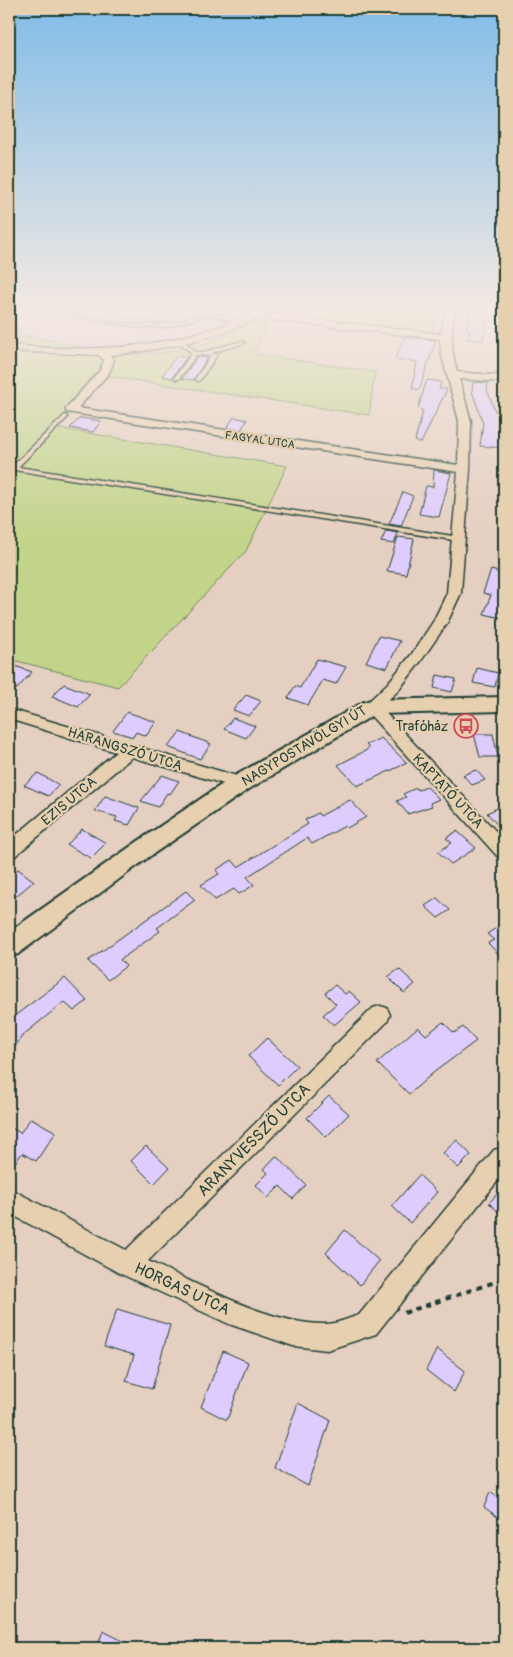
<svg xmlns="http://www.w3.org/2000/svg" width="513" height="1657" viewBox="0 0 513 1657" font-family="Pangolin,sans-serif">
	<rect width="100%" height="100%" fill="#e5cfc0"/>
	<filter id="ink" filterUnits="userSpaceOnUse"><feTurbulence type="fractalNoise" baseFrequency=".02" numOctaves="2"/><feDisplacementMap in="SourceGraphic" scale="10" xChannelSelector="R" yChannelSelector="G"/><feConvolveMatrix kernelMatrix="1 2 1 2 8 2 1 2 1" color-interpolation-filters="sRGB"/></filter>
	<g filter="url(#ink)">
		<!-- built -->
		<path fill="#e3ced3" d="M11,310H282L204,344L182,350L122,356L91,351L20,333L17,323L9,314Z"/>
		<!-- green -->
		<path fill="#c2d489" stroke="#70885e" d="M9,310H11L9,314L17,323L20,333L111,355L160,353L204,344L282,310H438L432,334L270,316L254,354L375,372L369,415L106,376L57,428L287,466L246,551L118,687L9,659Z"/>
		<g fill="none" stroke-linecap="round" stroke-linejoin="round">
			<!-- stream -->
			<path stroke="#5d90a0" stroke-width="2.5" d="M9,320L13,324V333L18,338
				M9,345L13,342"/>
		</g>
		<!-- building -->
		<path fill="#deccfe" stroke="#1f3d34" d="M121,310H178L166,322L158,323L121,317Z
			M471,310L488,312L483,340L468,339L470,330H466Z
			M404,337L436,340L419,390L412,388L417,362L395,359Z
			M177,355L187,356L172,378L162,376Z
			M197,357L207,358L194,380L182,379Z
			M427,380L441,382L439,389H447L421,443L415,441L423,411L418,408Z
			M473,382L488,383L487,390L495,411H504V448L480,446L483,423L472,391Z
			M234,417L247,420L241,430L227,428Z
			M80,418L101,421L93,432L70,428Z
			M434,470L451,473L439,517L419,514L426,486L433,487Z
			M403,492L413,496L401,526L389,524Z
			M386,531L398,533L394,544L381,542Z
			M398,537L414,539L406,574L387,571Z
			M503,562L504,611L502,618L484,614L491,595L483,593L491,570L499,572Z
			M379,636L400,641L387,668L366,662Z
			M317,659L346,667L336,684L323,680L308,705L288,698L295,686L300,688Z
			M15,666L32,672L17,689L9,687V673Z
			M477,668L498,673L495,687L473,683Z
			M437,675L456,679L452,692L434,688Z
			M64,684L90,694L78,707L52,696Z
			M246,695L261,701L249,716L233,710Z
			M127,712L156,722L146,736L136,732L133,737L113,731Z
			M233,718L255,726L246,738L224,729Z
			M180,732L211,744L200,759L168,747Z
			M474,734H493L498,757H480Z
			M381,738L407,763L357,786L338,765L365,751L369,748L366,745Z
			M476,770L485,780L472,785L463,775Z
			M38,773L59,785L48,796L24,785Z
			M162,775L179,781L170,794L167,793L158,807L141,801Z
			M427,787L439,799L430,803L432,806L408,814L397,801L406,797L403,794L416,788L419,790Z
			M105,796L139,808L129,825L115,821L117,817L95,811Z
			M350,800L366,817L347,828L345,826L312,844L307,838L247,877L254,885L239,894L234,889L215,900L201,885L219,874L216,870L232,860L238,867L308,824L305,820L318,813L320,816Z
			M504,805V832L487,813Z
			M82,829L106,843L91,858L67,845Z
			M457,831L476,848L451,864L438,852L452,843L446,838Z
			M18,869L34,881L9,902V877Z
			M186,891L195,900L157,928L160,931L120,960L126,966L108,980L88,961Z
			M437,898L450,910L438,918L425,906Z
			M504,923V960L488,943L494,940L487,934Z
			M399,969L415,984L404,993L388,977Z
			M65,978L87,1001L74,1011L64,1002L22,1036L9,1056V1020Z
			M335,985L345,994L349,991L361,1002L334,1025L323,1015L336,1004L325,993Z
			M443,1022L454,1033L463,1027L476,1041L433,1073L409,1094L377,1063L418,1027L426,1035Z
			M267,1038L297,1066L278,1085L248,1056Z
			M329,1096L349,1114L326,1137L307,1118Z
			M31,1118L56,1132L36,1161L22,1153L9,1171V1126L20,1133Z
			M457,1140L471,1155L458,1168L443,1153Z
			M146,1146L169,1168L154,1184L131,1161Z
			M276,1156L306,1185L293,1199L280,1186L268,1198L256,1185L268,1173L264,1169Z
			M419,1175L437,1192L410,1223L392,1206Z
			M504,1186V1217L489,1203Z
			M345,1230L379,1261L360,1285L326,1253Z
			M117,1309L170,1325L152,1389L126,1381L134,1355L104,1346Z
			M437,1349L465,1371L454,1392L426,1370Z
			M223,1351L248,1362L227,1420L201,1407Z
			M298,1403L330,1420L308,1486L275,1468Z
			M490,1492L504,1502L499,1518L484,1507Z
			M103,1631L137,1648H97Z"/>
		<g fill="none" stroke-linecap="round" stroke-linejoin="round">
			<!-- service casing -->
			<g stroke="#1f3d34" stroke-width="3">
				<path id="service" d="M207,313L226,316L242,323L240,324L219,317L207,315L168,327H139L104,322L68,315L70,314C101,319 135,328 166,324C180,323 193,314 207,313Z
					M180,341H184L196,352H204L242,341L245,343L211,353L217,355L200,380L198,381L195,379L211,356L196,355L179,379H175L174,378L192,353L180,343Z
					M65,415L67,416V418L18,467L459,537L462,539L459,541L14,470L12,472H9V469Z"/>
			</g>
			<!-- minor casing -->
			<g stroke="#1f3d34" stroke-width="3">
				<path id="minor" d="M260,310H273C267,316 257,319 249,322C205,342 158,350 110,355L114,360L109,373L78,408L458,465L459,421L441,352L440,339L272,320L267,317L272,314L441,334L445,310H455C451,335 450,347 457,372L504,376V382L459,379L471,421L470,469L461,593L447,623L421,661L398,691L380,707L504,840V859L498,857L363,707L388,683L411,655L433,622L447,593L458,472L66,412V408L100,370L104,360L99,355L9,351V345C103,353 173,349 260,310Z
					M9,709L247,779L249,783L247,787L241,789L132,757L15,856L9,858V841L116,752L9,719Z
					M380,1006L387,1008L390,1015L387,1022L148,1261C198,1284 271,1325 326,1324C336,1324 349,1318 359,1315L494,1150L504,1147V1173L376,1334L327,1350L293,1346L229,1324L119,1273L9,1213V1188L126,1250L373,1008Z"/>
			</g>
			<!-- tertiary casing -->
			<g stroke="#1f3d34" stroke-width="4">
				<path id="tertiary" d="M504,697V711L375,714L249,789L153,854L18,954L9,957V932L137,842L233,777L364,702L371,700Z"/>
			</g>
			<!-- path-far1 -->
			<path stroke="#1f3d34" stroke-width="1" stroke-dasharray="2.5 2.5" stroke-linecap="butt" d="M9,315L16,323L19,333L33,338"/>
			<!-- path -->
			<path stroke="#1f3d34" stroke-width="4" stroke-dasharray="5.5 5.5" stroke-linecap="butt" d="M404,1313L504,1279"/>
			<!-- service -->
			<use href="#service" fill="#e7d0b0" fill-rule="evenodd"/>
			<!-- minor -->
			<use href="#minor" fill="#e7d0b0" fill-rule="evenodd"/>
			<!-- tertiary -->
			<use href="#tertiary" fill="#e7d0b0" fill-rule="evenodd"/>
		</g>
	</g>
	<!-- sky -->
	<linearGradient id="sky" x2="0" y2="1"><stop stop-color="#81bce8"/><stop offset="0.57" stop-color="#f3e9e3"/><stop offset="1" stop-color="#f3e9e3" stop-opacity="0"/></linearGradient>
	<rect width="513" height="542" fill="url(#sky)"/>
	<!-- icons -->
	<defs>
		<g id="bus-ring" transform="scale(1.25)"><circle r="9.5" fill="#e7d0b0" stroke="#d1495b" stroke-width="1.5"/><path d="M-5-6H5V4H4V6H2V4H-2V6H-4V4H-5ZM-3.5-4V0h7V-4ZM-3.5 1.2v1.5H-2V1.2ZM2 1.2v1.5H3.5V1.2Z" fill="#d1495b"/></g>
	</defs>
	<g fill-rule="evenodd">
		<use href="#bus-ring" x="466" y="726"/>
	</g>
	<g text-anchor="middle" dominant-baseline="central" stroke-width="4.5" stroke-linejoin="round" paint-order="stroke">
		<!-- far-street labels -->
		<g font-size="11" fill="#1f3d34" stroke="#e7d0b0">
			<text transform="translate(260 440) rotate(8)">FAGYAL UTCA</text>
		</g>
		<!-- poi labels -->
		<g font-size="14" fill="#1f3d34" stroke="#e7d0b0" text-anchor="end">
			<text x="448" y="726">Trafóház</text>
		</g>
		<!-- street labels -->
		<g font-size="14" fill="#1f3d34" stroke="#e7d0b0">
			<text transform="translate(304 746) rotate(-31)">NAGYPOSTAVÖLGYI ÚT</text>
			<text transform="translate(125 749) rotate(17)">HARANGSZÓ UTCA</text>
			<text transform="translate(448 791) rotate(47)">KAPTATÓ UTCA</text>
			<text transform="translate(69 801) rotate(-40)">EZIS UTCA</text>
		</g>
		<!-- near-street labels -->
		<g font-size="16" fill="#1f3d34" stroke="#e7d0b0">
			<text transform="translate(254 1140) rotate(-45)">ARANYVESSZŐ UTCA</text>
			<text transform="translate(182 1289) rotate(25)">HORGAS UTCA</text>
		</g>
	</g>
	<!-- margin -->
	<rect width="513" height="1657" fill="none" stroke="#e7d0b0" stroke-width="30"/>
	<rect x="15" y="15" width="483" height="1627" fill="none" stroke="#1f3d34" stroke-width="2" filter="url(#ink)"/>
</svg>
